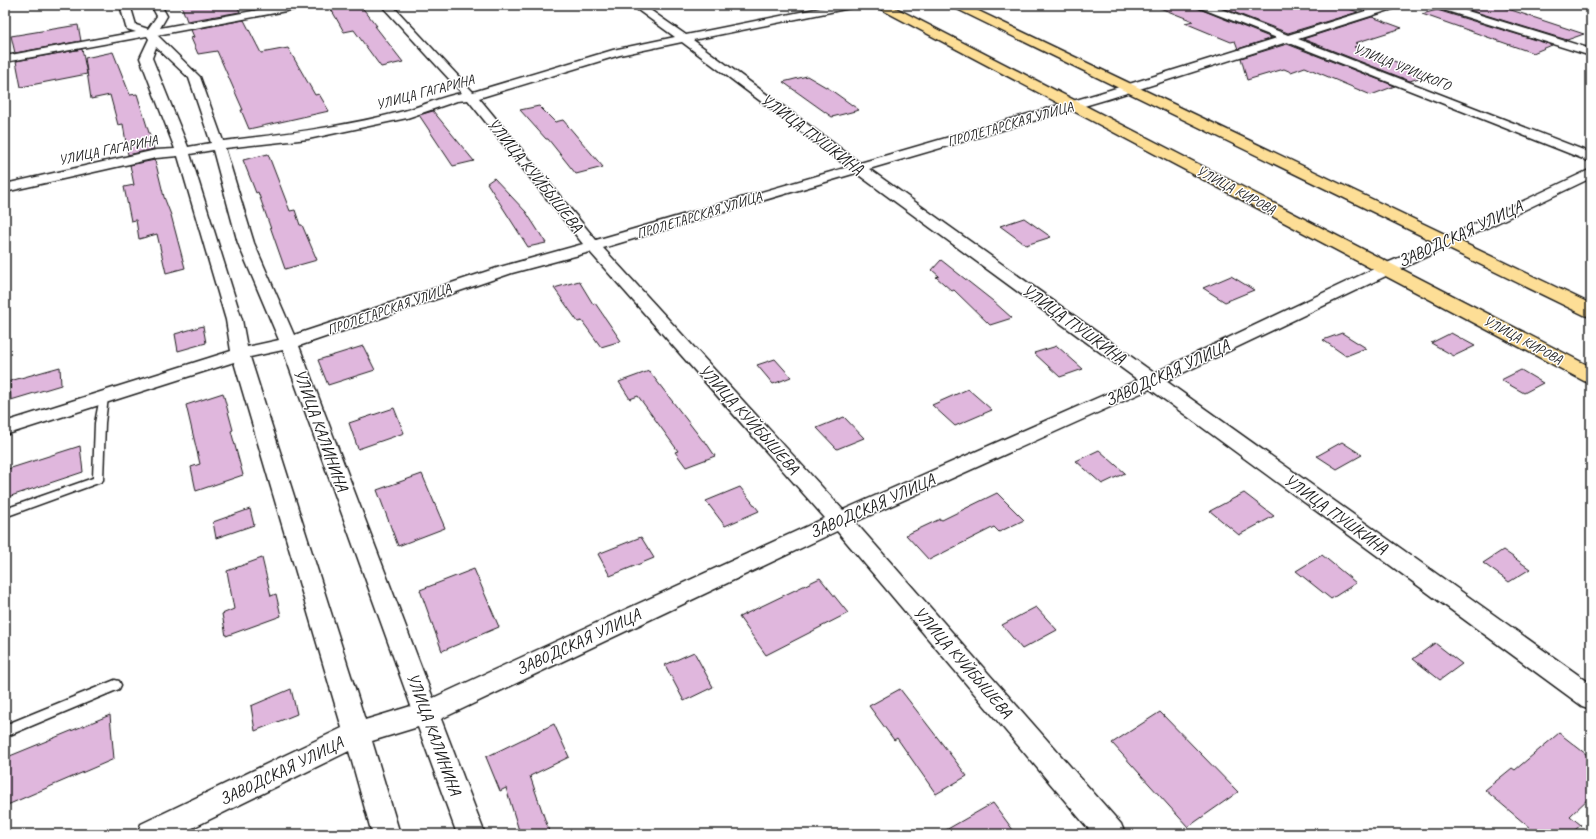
<svg xmlns="http://www.w3.org/2000/svg" width="1596" height="839" viewBox="0 0 1596 839" font-family="Caveat,sans-serif">
	<rect width="100%" height="100%" fill="#fff"/>
	<filter id="ink" filterUnits="userSpaceOnUse"><feTurbulence type="fractalNoise" baseFrequency=".025" numOctaves="2"/><feDisplacementMap in="SourceGraphic" scale="8" xChannelSelector="R" yChannelSelector="G"/><feConvolveMatrix kernelMatrix="1 2 1 2 8 2 1 2 1" color-interpolation-filters="sRGB"/></filter>
	<g filter="url(#ink)">
		<!-- building -->
		<path fill="#e0b7dd" stroke="#1c1c1c" d="M181,5H237L240,12L187,21Z
			M360,5L377,26H375L403,62L381,67L354,30L344,32L331,9Z
			M1156,5H1196L1197,8L1272,38L1238,49L1235,41L1231,42L1185,23L1193,21L1155,6Z
			M1215,5H1338L1358,12L1288,33Z
			M1453,5H1496L1584,34L1567,40Z
			M1437,10L1552,45L1533,53L1422,14Z
			M1372,17L1402,28L1355,43L1360,45L1354,47L1430,74L1410,81L1303,39Z
			M244,20L261,53L288,48L315,95L319,94L329,111L249,129L241,110H243L217,51L198,54L191,38L194,37L191,30Z
			M78,25L81,41L15,53L11,36Z
			M1287,44L1395,86L1371,95L1305,67L1291,72L1284,69L1247,80L1241,58Z
			M82,49L87,74L21,87L16,61Z
			M113,52L130,95L137,94L154,149L128,155L123,124L118,125L110,95L91,99L85,58Z
			M807,76L831,90L859,110L832,117L783,82Z
			M539,106L555,122L563,120L603,167L576,174L548,139H546L520,110Z
			M433,111L474,161L453,166L419,115Z
			M268,154L290,211L295,210L300,225H302L317,260L285,269L258,192L256,193L243,160Z
			M155,160L164,197L171,215L185,268L166,273L157,234L139,239L136,220L131,221L124,187L134,185L130,165Z
			M494,178L526,212L546,243L528,247L487,183Z
			M1024,218L1051,237L1026,245L1000,226Z
			M941,260L993,301L1012,318L990,325L954,290L952,291L936,277L939,276L932,270Z
			M1231,276L1254,290L1225,302L1203,288Z
			M579,281L593,304L595,303L621,341L601,347L582,321L578,322L554,288Z
			M203,326L206,343L178,351L175,334Z
			M1342,333L1366,348L1346,356L1323,340Z
			M1451,333L1475,346L1454,356L1431,343Z
			M363,346L375,370L328,385L318,360Z
			M1057,346L1083,369L1060,377L1034,353Z
			M775,359L791,377L773,384L757,365Z
			M60,367L61,385L11,400L10,381Z
			M1521,370L1543,383L1524,393L1501,380Z
			M649,371L703,441H705L715,456L686,467L675,452L678,451L638,396L630,399L619,382Z
			M968,389L992,410L955,426L932,405Z
			M223,393L233,430L231,431L243,475L196,491L191,467L200,464L186,405Z
			M394,408L404,433L358,449L349,423Z
			M844,417L864,438L837,449L817,428Z
			M1342,442L1362,455L1337,469L1317,456Z
			M80,446L83,472L5,498V470Z
			M1099,450L1125,473L1102,484L1076,461Z
			M422,474L445,528L398,546L377,490Z
			M740,487L759,511L725,526L706,501Z
			M997,493L1024,520L999,532L994,527L929,560L906,535L940,519L942,520Z
			M1244,493L1274,516L1239,535L1210,511Z
			M250,509L254,525L216,538L213,522Z
			M641,537L654,558L610,576L598,554Z
			M1503,550L1530,569L1509,582L1483,563Z
			M1322,555L1356,583L1331,599L1296,571Z
			M262,558L271,596L276,594L281,616L226,636L222,614L234,609L227,571Z
			M474,569L499,627L442,651L420,590Z
			M820,578L848,613L766,655L739,617Z
			M1036,607L1057,630L1022,649L1002,625Z
			M1435,643L1462,664L1440,680L1413,659Z
			M694,652L713,687L684,701L665,665Z
			M291,689L297,714L255,731L251,706Z
			M900,689L967,776L936,794L897,738L894,740L869,706Z
			M1160,712L1238,792L1188,827L1112,743Z
			M110,715L114,759L5,806V758Z
			M554,724L569,757L530,776L550,834H520L506,788L500,791L486,757Z
			M1559,733L1591,758V796L1570,816L1581,825L1570,834H1537L1485,790L1512,768L1515,770Z
			M993,803L1016,834H939Z"/>
		<g fill="none" stroke-linecap="round" stroke-linejoin="round">
			<!-- service casing -->
			<g stroke="#1c1c1c" stroke-width="3">
				<path id="service" d="M104,394L108,397L105,423L103,480L101,482L5,517V509L93,478L95,423L100,397Z
					M115,680L119,681L121,685L119,689L5,737V725Z"/>
			</g>
			<!-- minor casing -->
			<g stroke="#1c1c1c" stroke-width="3">
				<path id="minor" d="M120,5H130L136,25L148,29L157,16L151,5H161L167,16L160,28L285,5H307L302,8L157,35L200,77L223,141C284,134 344,127 404,111C423,106 442,96 462,93L381,5H392L473,92L613,50L675,37L631,5H643L686,35L835,5H855L850,8L693,40L860,163L1100,93L1277,38L1198,7L1197,5H1211L1288,35L1385,5H1400L1399,7L1298,39L1591,153V162L1287,42L1108,99L869,169L1154,373L1380,266L1443,239L1591,169V178L1166,381L1591,684V709L1582,706L1150,389L855,522L1121,824L1125,834H1093L837,531L441,719L485,834H457L418,727L372,741L400,834H372L349,751L180,834H137L141,824L342,728L234,362L5,435V422L231,351L226,320L178,156L156,158L5,192V184L156,150L175,149L140,58L149,39L147,36L5,62V56L136,32L127,29L126,27ZM682,42L848,167L596,240L479,98L620,55ZM156,47L189,78L211,143L188,147L152,58ZM468,100L583,244L500,267L294,335L254,243L225,148L308,139L407,118L457,101ZM213,150L238,243L279,340L247,347L242,320L190,154ZM856,173L1138,380L843,510L603,248ZM590,252L825,518L433,698L299,346L512,273ZM283,350L411,706L365,720L250,357Z
					M1433,5H1448L1591,49V56L1434,7Z"/>
			</g>
			<!-- primary casing -->
			<g stroke="#1c1c1c" stroke-width="3">
				<path id="primary" d="M875,5H890L1591,367V383L1584,381L877,7Z
					M951,5H966L1591,304V317L1584,315L953,7Z"/>
			</g>
			<!-- service -->
			<use href="#service" fill="#fff" fill-rule="evenodd"/>
			<!-- minor -->
			<use href="#minor" fill="#fff" fill-rule="evenodd"/>
			<!-- primary -->
			<use href="#primary" fill="#fdde96" fill-rule="evenodd"/>
		</g>
	</g>
	<g text-anchor="middle" dominant-baseline="central" stroke-width="3" stroke-linejoin="round" paint-order="stroke">
		<!-- far-street labels -->
		<g font-size="14" fill="#1c1c1c" stroke="#fff">
			<text transform="translate(1402 67) rotate(22)">УЛИЦА УРИЦКОГО</text>
			<text transform="translate(425 92) rotate(-15)">УЛИЦА ГАГАРИНА</text>
			<text transform="translate(1010 124) rotate(-16)">ПРОЛЕТАРСКАЯ УЛИЦА</text>
			<text transform="translate(108 150) rotate(-12)">УЛИЦА ГАГАРИНА</text>
			<text transform="translate(1236 190) rotate(28)">УЛИЦА КИРОВА</text>
			<text transform="translate(699 215) rotate(-17)">ПРОЛЕТАРСКАЯ УЛИЦА</text>
			<text transform="translate(389 309) rotate(-19)">ПРОЛЕТАРСКАЯ УЛИЦА</text>
			<text transform="translate(1523 340) rotate(28)">УЛИЦА КИРОВА</text>
		</g>
		<!-- street labels -->
		<g font-size="17" fill="#1c1c1c" stroke="#fff">
			<text transform="translate(812 134) rotate(37)">УЛИЦА ПУШКИНА</text>
			<text transform="translate(535 175) rotate(51)">УЛИЦА КУЙБЫШЕВА</text>
			<text transform="translate(1460 234) rotate(-25)">ЗАВОДСКАЯ УЛИЦА</text>
			<text transform="translate(1074 324) rotate(36)">УЛИЦА ПУШКИНА</text>
			<text transform="translate(1167 373) rotate(-25)">ЗАВОДСКАЯ УЛИЦА</text>
			<text transform="translate(749 419) rotate(48)">УЛИЦА КУЙБЫШЕВА</text>
			<text transform="translate(321 430) rotate(70)">УЛИЦА КАЛИНИНА</text>
			<text transform="translate(872 506) rotate(-24)">ЗАВОДСКАЯ УЛИЦА</text>
			<text transform="translate(1336 514) rotate(36)">УЛИЦА ПУШКИНА</text>
			<text transform="translate(578 642) rotate(-25)">ЗАВОДСКАЯ УЛИЦА</text>
			<text transform="translate(963 662) rotate(49)">УЛИЦА КУЙБЫШЕВА</text>
			<text transform="translate(434 734) rotate(70)">УЛИЦА КАЛИНИНА</text>
			<text transform="translate(281 771) rotate(-26)">ЗАВОДСКАЯ УЛИЦА</text>
		</g>
	</g>
	<!-- margin -->
	<rect width="1596" height="839" fill="none" stroke="#fff" stroke-width="20"/>
	<rect x="10" y="10" width="1576" height="819" fill="none" stroke="#1c1c1c" stroke-width="1.5" filter="url(#ink)"/>
</svg>
